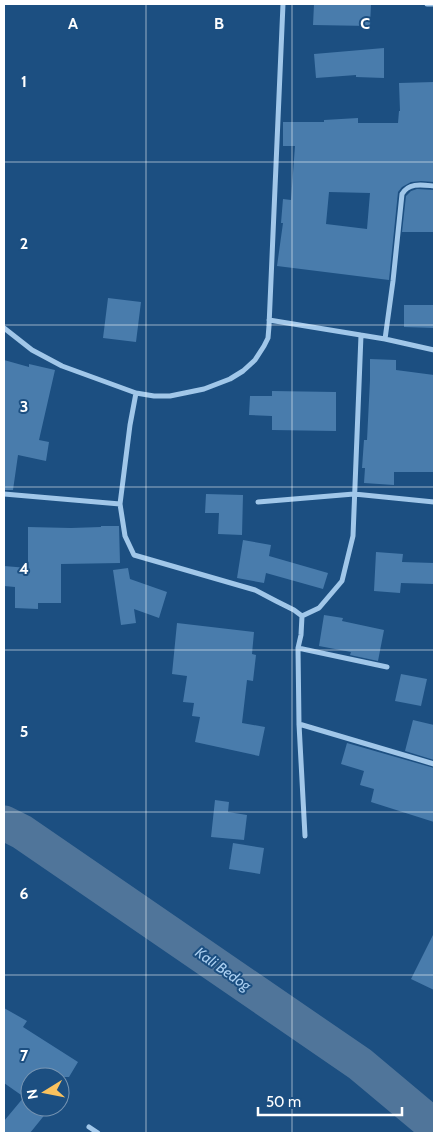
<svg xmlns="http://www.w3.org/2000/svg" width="438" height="1137" viewBox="0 0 438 1137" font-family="Cabin,sans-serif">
	<rect width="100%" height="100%" fill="#1c4f81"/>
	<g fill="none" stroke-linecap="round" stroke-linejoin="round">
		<!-- river -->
		<path stroke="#50759a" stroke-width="35" d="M4,823L22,832L360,1064L434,1126"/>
	</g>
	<!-- building -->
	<path fill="#497cac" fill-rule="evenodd" d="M314,4H371L370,26L313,25Z
		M384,48V78L356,77V75L316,78L314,54Z
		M434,82V182L421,181L411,182L402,187L398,192L389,280L277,266L283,223H281L283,199L291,200L295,146H283V122H324V120L358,118V123H398L399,111H400L399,83ZM329,192L370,193L367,229L326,224Z
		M417,189L434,190V232H402L406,196L411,191Z
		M108,298L141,302L136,342L103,338Z
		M404,305H434V328L404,327Z
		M370,359L396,360V370L434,375V472H394V485L364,483L365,468H362L364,440H367L370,380Z
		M4,360L29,367V364L55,370L39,440L49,442L46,461L18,455L13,490H4Z
		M272,391L336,392V431L272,430V416L249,415L250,396H272Z
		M206,494L243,495L242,535L218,534L219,513H205Z
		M101,526H119L120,563L61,564V603H38V609L15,608V587L4,586V566L28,568V527L71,528L101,527Z
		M243,540L271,545L269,556L328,573L323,589L266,573L264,583L237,578Z
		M376,552L403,554L402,562L434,563V584L401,583L400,593L374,591Z
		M128,568L130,579L167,592L159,618L134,609L136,623L121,625L113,570Z
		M324,615L343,618L342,621L384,630L378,661L350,655L351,652L319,646Z
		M177,623L254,632L252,654L256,655L253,681L247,680L242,723L265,727L259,756L195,742L200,717L192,716L194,703L183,702L187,676L172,674Z
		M401,674L427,679L421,706L395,701Z
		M413,720L434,725V760L405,751Z
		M347,743L434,768V822L371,802L374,789L360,785L364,771L341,764Z
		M215,800L229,802L228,812L247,815L244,840L211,837Z
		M233,843L264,848L260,874L229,869Z
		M434,933V990L411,979Z
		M4,1008L27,1021L23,1027L78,1062L69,1077H30V1107H51L30,1133H4V1121L24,1097L4,1083Z"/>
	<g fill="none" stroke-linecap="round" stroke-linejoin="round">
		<!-- street -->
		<path stroke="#a1c7e9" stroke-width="5" d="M427,4H434
			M269,320L385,339L434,350
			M4,328L32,350L62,366L136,393L154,396H170L204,389L230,379L243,371L255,360L264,346L268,338L269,326L283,4
			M385,339L393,281L402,194C409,182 423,185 434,186
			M136,393L130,425L120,504L125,536L134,555L255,590L276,601L294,610L302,616L301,635L298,648L299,724L305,836
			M4,494L120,504
			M258,502L354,494L434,502
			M302,616L319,608L342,581L353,536L361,335
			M298,648L387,667
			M299,724L434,764
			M89,1127L98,1133"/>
	</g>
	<!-- grid -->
	<path fill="none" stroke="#fff" stroke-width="1" stroke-opacity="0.55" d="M146,4V1133M292,4V1133M4,162H434M4,325H434M4,487H434M4,650H434M4,812H434M4,975H434"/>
	<g text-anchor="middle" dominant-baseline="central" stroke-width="4" stroke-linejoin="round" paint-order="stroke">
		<!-- water labels -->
		<g font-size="15" font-style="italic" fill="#acd0f1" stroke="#1c4f81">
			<text transform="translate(223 969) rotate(35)">Kali Bedog</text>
		</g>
	</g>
	<g font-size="16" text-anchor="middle" font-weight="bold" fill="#fff" stroke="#1c4f81" stroke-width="4" stroke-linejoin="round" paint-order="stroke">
		<text x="73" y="29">A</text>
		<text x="219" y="29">B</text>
		<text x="365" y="29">C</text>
		<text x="24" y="87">1</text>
		<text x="24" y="249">2</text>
		<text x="24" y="412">3</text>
		<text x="24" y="574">4</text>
		<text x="24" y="737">5</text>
		<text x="24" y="899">6</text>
		<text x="24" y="1061">7</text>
	</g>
	<!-- border -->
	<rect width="438" height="1137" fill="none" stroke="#ffffff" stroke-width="10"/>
	<!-- north arrow -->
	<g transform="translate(45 1092) rotate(260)"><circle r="24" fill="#1c4f81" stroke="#7795b3"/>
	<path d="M0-4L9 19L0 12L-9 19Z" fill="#fac25e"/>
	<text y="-8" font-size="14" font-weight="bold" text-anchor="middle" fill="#ffffff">N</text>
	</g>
	<!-- scale -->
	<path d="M258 1107v8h144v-8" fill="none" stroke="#ffffff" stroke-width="2.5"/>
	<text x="266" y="1107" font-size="15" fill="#ffffff" stroke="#1c4f81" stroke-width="4" paint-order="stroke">50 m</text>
</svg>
